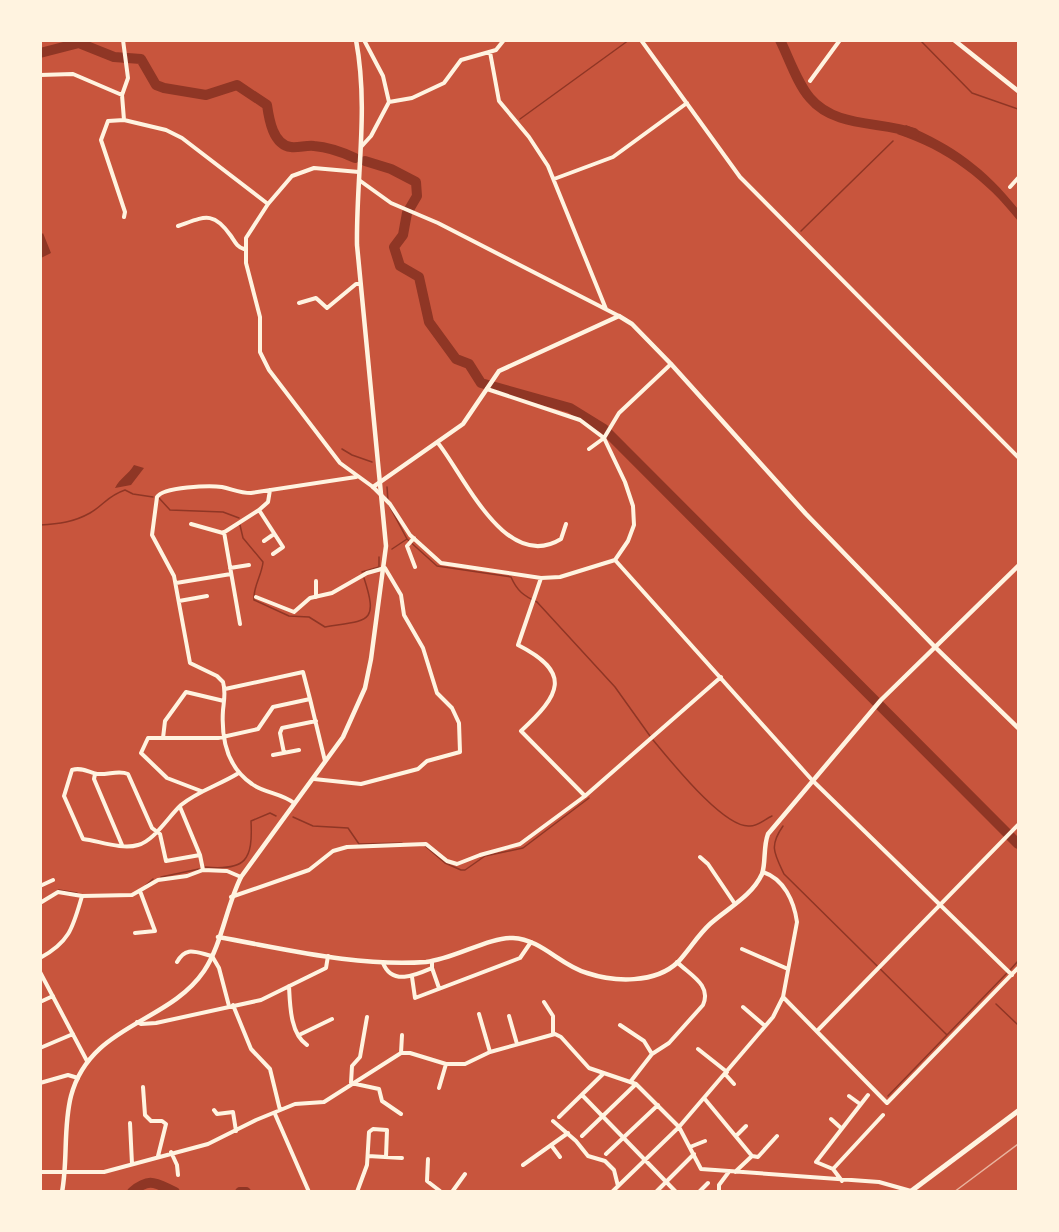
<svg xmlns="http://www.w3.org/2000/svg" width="1059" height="1232" viewBox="0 0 1059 1232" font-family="'Fira Sans',sans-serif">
	<rect width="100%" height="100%" fill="#c8553d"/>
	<!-- water -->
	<path fill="#8f3625" d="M906,125C954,145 986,169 1018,209V221C986,180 946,150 897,134Z
		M43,233L51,253L41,258V235Z
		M134,465L144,468L131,485L115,488C120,478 128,475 134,465Z"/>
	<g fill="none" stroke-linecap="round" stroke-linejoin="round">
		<!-- stream -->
		<path stroke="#8f3625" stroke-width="1.5" d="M920,40L972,93L1018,109
			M520,119L629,40
			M801,231L893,141
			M342,449L352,455L372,462
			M387,487L388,501
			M159,498L170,510L223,512L239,518
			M389,505L407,539L437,566L511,577C517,591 524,596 537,602L615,687L650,736
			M40,525C59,524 74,522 90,513C104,505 107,496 125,490L133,494L153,497
			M240,525L243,538L263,562C262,575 253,586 254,600L289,616L309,617L325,627C368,620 379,624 364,578
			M392,549L407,539
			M362,572L379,567V557
			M653,740C670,760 724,829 750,826C758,826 765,819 772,816
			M293,817L313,826L348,828L359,844L402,843
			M783,826C769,846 774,853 784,874L947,1035L1007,973
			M424,845L445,863L461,870H465L485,856L523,848L589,798
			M205,867C246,871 253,860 251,821L270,813L276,816
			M161,877L199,869
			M146,885L153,879
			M51,895L59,890L77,893
			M1010,970L1018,961
			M996,1004L1017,1024
			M888,1096L947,1035"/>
		<!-- river -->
		<path stroke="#8f3625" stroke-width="10" d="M780,40C789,58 797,83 810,98C835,128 880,121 914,133
			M40,53L79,43L114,57L141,59L156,85L164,88L206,95L237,85L267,105C269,119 273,145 291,147C298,148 307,145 314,146C328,147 342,152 355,158
			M365,161L391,169L416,182L417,196L407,213L403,235L394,247L400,266L419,277L429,322L456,359L469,364L481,383L570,408L604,429L1018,844
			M132,1192C150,1177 155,1183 175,1192
			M240,1192H246"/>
		<!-- minor -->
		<path stroke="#fff3e0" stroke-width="4" d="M123,40L128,78L122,95L124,120L166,130L182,138L268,204
			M641,40L740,177L1018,457
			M490,52L499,101L529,137L548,166L606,309
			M40,75L73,74L122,95
			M810,81L840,40
			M389,102L412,98L444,83L461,60L496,50L504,40
			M361,147L371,136L389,102L383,76L364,40
			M359,172L314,168L292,176L268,204L246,238V263L260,317V352L269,370L340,463L373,487L390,504L410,535L441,563L541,578L560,577L615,560L628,541L634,525L633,506L625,482L604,438L580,420L487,389
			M554,179L613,157L687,103
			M359,180L391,203L438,223L619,316
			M1010,187L1018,178
			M124,217L125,212L101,140L108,121L124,120
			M178,226C204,217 213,210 231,236C235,242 237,247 244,249
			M299,303L316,298L327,308L356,284H360
			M438,443C465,477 506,573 561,539L566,524
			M589,449L604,438L619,413L671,364
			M270,490L268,502L259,510L283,547L273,554
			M191,524L223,533L259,510
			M224,532L240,624
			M414,538L407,546L415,567
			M264,541L274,534
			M615,560L812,780L1012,975
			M230,568L249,565
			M541,578L518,645C573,673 560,695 521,731L585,796
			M316,581V597
			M176,583L231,574
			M256,597L294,612L310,598L332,593L367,573L385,568L401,595L404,615L423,648L437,693L452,708L459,723L460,752L427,761L418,769L361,784L314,779
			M179,601L207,596
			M225,689L303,672L310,699
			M163,738L165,721L186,692L224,701
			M284,753L280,733L282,728L316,721
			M273,755L299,750
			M95,774L94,779L122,845
			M201,791L167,778L141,753L148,738H218L258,729L273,707L310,699L325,761
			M294,803C281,793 264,793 252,784C227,767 221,740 223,710C224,701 226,692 223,682L217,676L190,663L174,576L152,535L157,497C163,487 210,485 222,487C232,489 240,493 251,493L356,477
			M180,807L200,855L203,870
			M200,855L166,861L160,834L152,828L128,774C119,770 108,775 97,774C88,772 81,767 72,770L64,796L83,839C99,841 122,850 138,845C154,841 168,817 181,805C198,791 219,785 237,774
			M700,857L708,864L735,904
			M40,886L53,880
			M231,897L309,870L333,851L347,847L426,844L447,861L457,864L480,855L520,844L585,796L721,677
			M40,903L58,892L82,896
			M135,933L155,931L140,891
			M742,949L788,969
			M40,958C70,942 73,927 82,896L132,895L158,880L187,876L203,870L227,871L241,877
			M177,962C186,946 195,952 212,956L219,968L229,1006
			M383,963C392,986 416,975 432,968V961
			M432,968L439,988
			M40,972L87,1061
			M412,977L415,998L520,958L531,942
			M289,986C290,1004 290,1034 307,1045
			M783,997L887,1103L1018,968
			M40,1002L53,996
			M544,1002L553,1016V1034
			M233,1005L251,1049L270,1069L280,1110
			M743,1007L765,1026
			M479,1014L490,1052
			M509,1016L517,1044
			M367,1017L360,1057L352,1066L351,1083L379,1089L382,1101L401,1114
			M137,1022L141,1024L156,1023L261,1000L326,968L328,956
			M620,1025L644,1041L652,1054
			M818,1030L1018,825
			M299,1035L332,1019
			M40,1048L73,1034
			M698,1049L727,1072
			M401,1053L402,1035
			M725,1074L734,1084
			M631,1081L652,1054L669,1043L703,1005C712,985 690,975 677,962
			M40,1083L68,1075L78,1078
			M143,1087L145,1115L151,1121H162L166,1124L158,1156
			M439,1088L446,1064
			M582,1095L676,1192
			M849,1096L860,1104
			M704,1098L752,1156L735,1172
			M214,1110L217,1114L233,1112L236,1131
			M275,1114L309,1192
			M559,1117L603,1074
			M831,1119L841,1128
			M553,1121L576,1141L588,1156L605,1161L614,1170L618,1186
			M130,1123L132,1164
			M582,1136L636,1084
			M736,1136L746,1126
			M551,1145L560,1157
			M690,1147L705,1141
			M171,1152L177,1165L178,1175
			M606,1154L658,1105
			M368,1156L402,1158
			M752,1156L758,1157L777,1136
			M428,1159L427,1181L440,1191
			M523,1165L568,1133
			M833,1169L883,1115
			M40,1172H104L208,1144L256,1120L295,1104L324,1102L401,1053H410L446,1064H465L490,1052L555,1034L561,1037L589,1068L636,1084L679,1127L773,1017L783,997L797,922C794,901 784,879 763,872
			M842,1181L833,1169L816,1162L868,1095
			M357,1192L367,1165L369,1132L373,1129L387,1130L386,1157
			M452,1192L465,1174
			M612,1192L679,1127L701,1169L879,1182L911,1191
			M656,1192L694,1154
			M699,1192L708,1183
			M719,1192V1185L728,1173"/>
		<!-- tertiary -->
		<path stroke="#fff3e0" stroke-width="4.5" d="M373,487L463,424L499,371L619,316L632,324L671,364L806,514L935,647L1018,728
			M218,937C286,949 357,967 426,962C454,959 489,937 513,938C541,939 561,966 587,973C614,982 655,984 678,962C689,950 698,935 710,924C728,908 752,896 762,874C766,863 763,847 768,834L881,700L1018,566"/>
		<!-- secondary -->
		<path stroke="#fff3e0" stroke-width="4.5" d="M954,40L1018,91
			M62,1192C68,1160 63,1127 71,1096C90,1024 168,1024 204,971C222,944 226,907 241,877L343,737L365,688L371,659L386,546L357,245C356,176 369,109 356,40"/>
		<!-- primary -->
		<path stroke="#fff3e0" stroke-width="5" d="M910,1192L1018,1111"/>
		<!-- rail -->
		<path stroke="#e9b49f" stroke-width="1.5" d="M954,1192L1018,1144"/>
	</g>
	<!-- border -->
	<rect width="1059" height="1232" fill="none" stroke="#fff3e0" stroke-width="84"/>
</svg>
